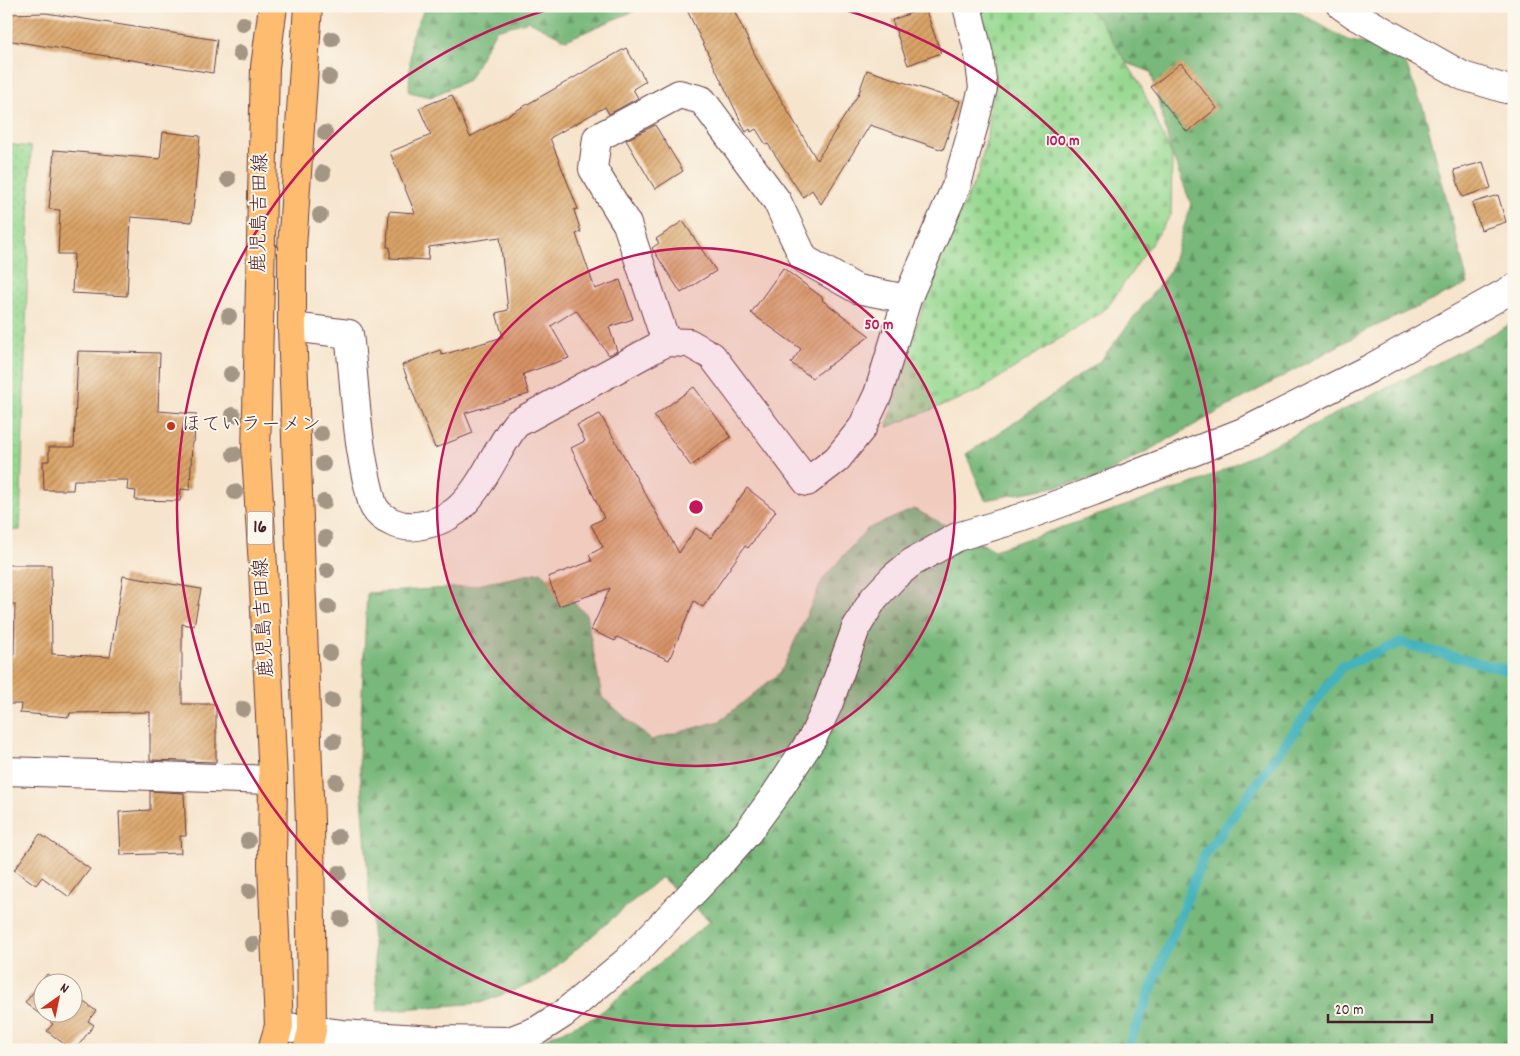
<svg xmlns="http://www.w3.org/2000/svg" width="1520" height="1056" viewBox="0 0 1520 1056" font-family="Dekko,'Klee One',sans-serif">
	<defs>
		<pattern id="grass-dots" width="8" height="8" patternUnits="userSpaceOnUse" patternTransform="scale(1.25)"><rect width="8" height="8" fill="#96d890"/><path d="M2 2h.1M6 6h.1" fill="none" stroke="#83b97c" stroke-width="1.8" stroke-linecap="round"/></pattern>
		<pattern id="forest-firs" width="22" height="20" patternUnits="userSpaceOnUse" patternTransform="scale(1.25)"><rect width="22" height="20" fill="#78b87a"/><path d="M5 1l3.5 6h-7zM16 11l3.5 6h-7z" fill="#649564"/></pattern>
		<pattern id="cemetery-stones" width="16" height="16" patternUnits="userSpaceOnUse" patternTransform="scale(1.25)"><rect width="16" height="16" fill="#96d890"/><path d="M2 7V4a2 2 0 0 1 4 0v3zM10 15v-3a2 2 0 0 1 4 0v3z" fill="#83b97c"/></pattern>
		<pattern id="building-hatch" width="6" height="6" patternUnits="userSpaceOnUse" patternTransform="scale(1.25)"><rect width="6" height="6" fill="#daa468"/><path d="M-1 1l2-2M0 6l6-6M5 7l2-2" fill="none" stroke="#b38556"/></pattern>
	</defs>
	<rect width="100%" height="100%" fill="#fbf7ec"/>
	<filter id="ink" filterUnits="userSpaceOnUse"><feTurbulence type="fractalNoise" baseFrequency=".02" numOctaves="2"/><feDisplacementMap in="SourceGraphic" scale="10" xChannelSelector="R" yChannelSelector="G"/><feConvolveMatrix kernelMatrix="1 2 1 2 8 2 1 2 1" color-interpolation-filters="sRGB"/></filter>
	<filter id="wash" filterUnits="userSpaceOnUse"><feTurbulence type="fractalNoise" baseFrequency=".0096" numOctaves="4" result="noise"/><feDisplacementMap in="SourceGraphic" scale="20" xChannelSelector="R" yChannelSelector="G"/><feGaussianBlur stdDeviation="1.12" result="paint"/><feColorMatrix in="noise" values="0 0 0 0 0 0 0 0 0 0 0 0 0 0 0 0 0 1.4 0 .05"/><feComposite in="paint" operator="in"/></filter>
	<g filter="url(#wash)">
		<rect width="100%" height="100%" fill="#f6e4cc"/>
		<!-- grass -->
		<path fill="url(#grass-dots)" stroke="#707c5e" d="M6,144L31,147L20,530H6Z"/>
		<!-- forest -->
		<path fill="url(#forest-firs)" stroke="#616c52" d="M426,6H646L566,40L529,21L496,30L468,80L431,97L409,92L411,37Z
			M1087,6H1288L1347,40L1401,52L1424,110L1468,284L1365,331L1096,479L985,500L966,454L1007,428L1101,360L1170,271L1191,204L1171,152L1151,72L1088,48Z
			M1514,322V1042L1502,1047L1503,1050H519L595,1017L710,921L661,877L539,981L480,1003L378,1011L359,756L367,593L467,587L541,572L586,614L602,697L651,740L720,721L781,672L823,579L867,529L914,509L994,550L1203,480L1477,343Z"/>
		<!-- cemetery -->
		<path fill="url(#cemetery-stones)" stroke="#707c5e" d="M975,6H1084L1099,19L1140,84L1172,156L1171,215L1107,308L977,392L887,427L913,337L941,254L978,174L987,137L992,82Z"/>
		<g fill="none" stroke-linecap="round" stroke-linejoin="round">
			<!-- stream -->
			<path stroke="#44b3bc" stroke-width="10" d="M1127,1050L1204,856L1341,667L1401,643L1514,672"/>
		</g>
		<g id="blocks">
			<!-- building -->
			<path fill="url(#building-hatch)" d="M685,6H732L758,61L817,160L858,95L867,70L960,101L943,150L870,125L821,204L812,190L803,197L768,144L766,145L756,129L751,132L750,129L746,132Z
				M925,8L941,53L908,65L892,20Z
				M46,13L217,40L213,73L6,40V14Z
				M626,48L646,81L633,89L638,98L609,114L605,107L550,138L578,209L574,210L581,232L576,234L595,289L620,280L633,319L609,327L617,351L609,355L576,310L551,326L569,358L523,374L529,394L465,413L473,433L435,448L402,365L440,350L442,355L503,337L496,313L508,310L500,237L429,247L428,260L390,258V247H387L389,211L415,213L390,152L431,135L419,108L452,95L470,137Z
				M1181,63L1217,108L1187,132L1151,87Z
				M655,125L683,171L655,189L626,140Z
				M163,132L200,136L192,222L131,217L127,296L72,293L74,254H58L60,210L49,209L54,150L160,159Z
				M1483,162L1491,188L1462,197L1454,170Z
				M1498,195L1506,222L1481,230L1472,203Z
				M683,221L716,271L681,293L652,248L659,243L656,239Z
				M783,268L823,298L822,300L870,336L812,378L791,363L801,349L751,313Z
				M78,351L160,353L158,411L196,414L194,442H192L190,490L181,489L180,501L135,500L136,491L127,490L128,480H74L73,490H44L43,461H49V447H74Z
				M694,387L731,437L691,466L654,416Z
				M600,414L679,553L696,528L711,538L747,488L776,511L748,548L745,546L703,607L694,601L669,660L617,637L615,641L591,630L610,588L559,606L548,577L592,561L589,555L603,547L591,525L604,518L571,448L585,441L577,425Z
				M6,565H51L52,654L110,657L123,576L201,589L194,626L182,624V704H216V762L150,760V712L70,713L69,717L20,713L21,704H6V656H14L15,604H6Z
				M150,791L184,793L186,836H180L181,853L121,855L119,812L150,810Z
				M40,834L90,869L69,897L42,877L36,885L14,870Z
				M47,974L60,984H42V1014H72V993L96,1011L88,1021L94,1025L75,1050H72L47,1031L53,1024L25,1003Z"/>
		</g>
	</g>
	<g filter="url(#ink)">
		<use href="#blocks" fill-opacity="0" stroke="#643d43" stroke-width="1"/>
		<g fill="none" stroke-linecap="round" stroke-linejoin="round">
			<!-- minor casing -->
			<g stroke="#643d43" stroke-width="30">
				<path id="minor" d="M1342,6L1355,15L1463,76L1506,89H1514
					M292,327L349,334C355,384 356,436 368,485C370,492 371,501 374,507C382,521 402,528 417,526C431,524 444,520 456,511C483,488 495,451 516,424L666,342L689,343L712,356L807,482L837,459L862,428L878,394L907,299L957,184L973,128L983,88L979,55L967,6
					M666,342L627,224L593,169L597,138L679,94L702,100L777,201L804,259L857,289L907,299
					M6,771L273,780
					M279,1026L341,1034L435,1040L509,1041L538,1030L563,1014L627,961L717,867L748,832L775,795L813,737L828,705L856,628L874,598L894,577L911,563L957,537L1020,518L1094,491L1248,430L1369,369L1514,288"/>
			</g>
			<!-- major casing -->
			<g stroke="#643d43" stroke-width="30">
				<path id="major" d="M272,1050L279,1026L272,866L273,780L263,567L256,454L265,67L273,6
					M307,1050L312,1031L310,822L292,327V248L308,6"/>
			</g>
			<!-- minor -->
			<use href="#minor" stroke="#fff" stroke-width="28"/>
			<!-- major -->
			<use href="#major" stroke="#fdbc70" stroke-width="28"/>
		</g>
		<!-- trees -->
		<g fill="#a49684">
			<circle cx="243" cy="24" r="8"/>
			<circle cx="332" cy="39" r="8"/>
			<circle cx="240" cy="53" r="8"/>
			<circle cx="329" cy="77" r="8"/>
			<circle cx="325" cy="133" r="8"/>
			<circle cx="323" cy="173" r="8"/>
			<circle cx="228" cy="179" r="8"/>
			<circle cx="320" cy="215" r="8"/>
			<circle cx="229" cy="316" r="8"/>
			<circle cx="231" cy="374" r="8"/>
			<circle cx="233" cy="415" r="8"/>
			<circle cx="321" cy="434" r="8"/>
			<circle cx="234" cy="454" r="8"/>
			<circle cx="323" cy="464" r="8"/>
			<circle cx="235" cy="492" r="8"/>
			<circle cx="324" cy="502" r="8"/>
			<circle cx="325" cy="538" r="8"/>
			<circle cx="327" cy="570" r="8"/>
			<circle cx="328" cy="607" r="8"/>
			<circle cx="330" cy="653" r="8"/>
			<circle cx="332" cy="701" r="8"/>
			<circle cx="243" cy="709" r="8"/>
			<circle cx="334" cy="741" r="8"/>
			<circle cx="336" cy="782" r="8"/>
			<circle cx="338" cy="837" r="8"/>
			<circle cx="248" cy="841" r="8"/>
			<circle cx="339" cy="873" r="8"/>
			<circle cx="249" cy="891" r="8"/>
			<circle cx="341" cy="919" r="8"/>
			<circle cx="252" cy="944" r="8"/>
		</g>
	</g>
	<!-- distance rings -->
	<circle cx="696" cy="507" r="259" fill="#c2185b" fill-opacity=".12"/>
	<g fill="none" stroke="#c2185b" stroke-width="2.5">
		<circle cx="696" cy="507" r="259"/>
		<path d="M835 7A519 519 0 1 1 557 7"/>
	</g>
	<!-- markers -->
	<circle fill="#c8321e" stroke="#fbf7ec" stroke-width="2" cx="171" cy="426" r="5"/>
	<g text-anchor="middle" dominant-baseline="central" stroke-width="4" stroke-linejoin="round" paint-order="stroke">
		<!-- shield labels -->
		<rect fill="#fbf7ec" stroke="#7f6065" stroke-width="1" x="247.5" y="511.5" width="25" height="33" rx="4"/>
		<g font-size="19" font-weight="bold" fill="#4a1f2b">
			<text x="260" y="528">16</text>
		</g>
		<!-- street labels -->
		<g font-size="20" fill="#4a1f2b" stroke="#fbf7ec">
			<text transform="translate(261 213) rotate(-89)">鹿児島吉田線</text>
			<text transform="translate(265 618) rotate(-93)">鹿児島吉田線</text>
		</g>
		<!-- poi labels -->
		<g font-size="20" fill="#4a1f2b" stroke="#fbf7ec" text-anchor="start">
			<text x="181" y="426">ほていラーメン</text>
		</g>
	</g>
	<circle cx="696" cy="507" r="8" fill="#c2185b" stroke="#fbf7ec" stroke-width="2.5"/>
	<g font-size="15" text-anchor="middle" font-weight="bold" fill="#c2185b" stroke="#fbf7ec" stroke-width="4" stroke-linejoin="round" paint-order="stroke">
		<text x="1063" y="145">100 m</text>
		<text x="879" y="329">50 m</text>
	</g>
	<!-- margin -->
	<rect width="1520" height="1056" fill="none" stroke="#fbf7ec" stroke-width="25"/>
	<!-- north arrow -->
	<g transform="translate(58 998) rotate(33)"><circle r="24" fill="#fbf7ec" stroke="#b4a19f"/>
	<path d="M0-4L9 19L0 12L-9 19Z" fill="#c8321e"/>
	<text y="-8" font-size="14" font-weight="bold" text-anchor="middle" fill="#4a1f2b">N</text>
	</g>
	<!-- scale -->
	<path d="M1328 1014v8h104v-8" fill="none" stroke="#4a1f2b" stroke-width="2.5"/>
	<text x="1335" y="1014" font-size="15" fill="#4a1f2b" stroke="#fbf7ec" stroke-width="4" paint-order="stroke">20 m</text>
</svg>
